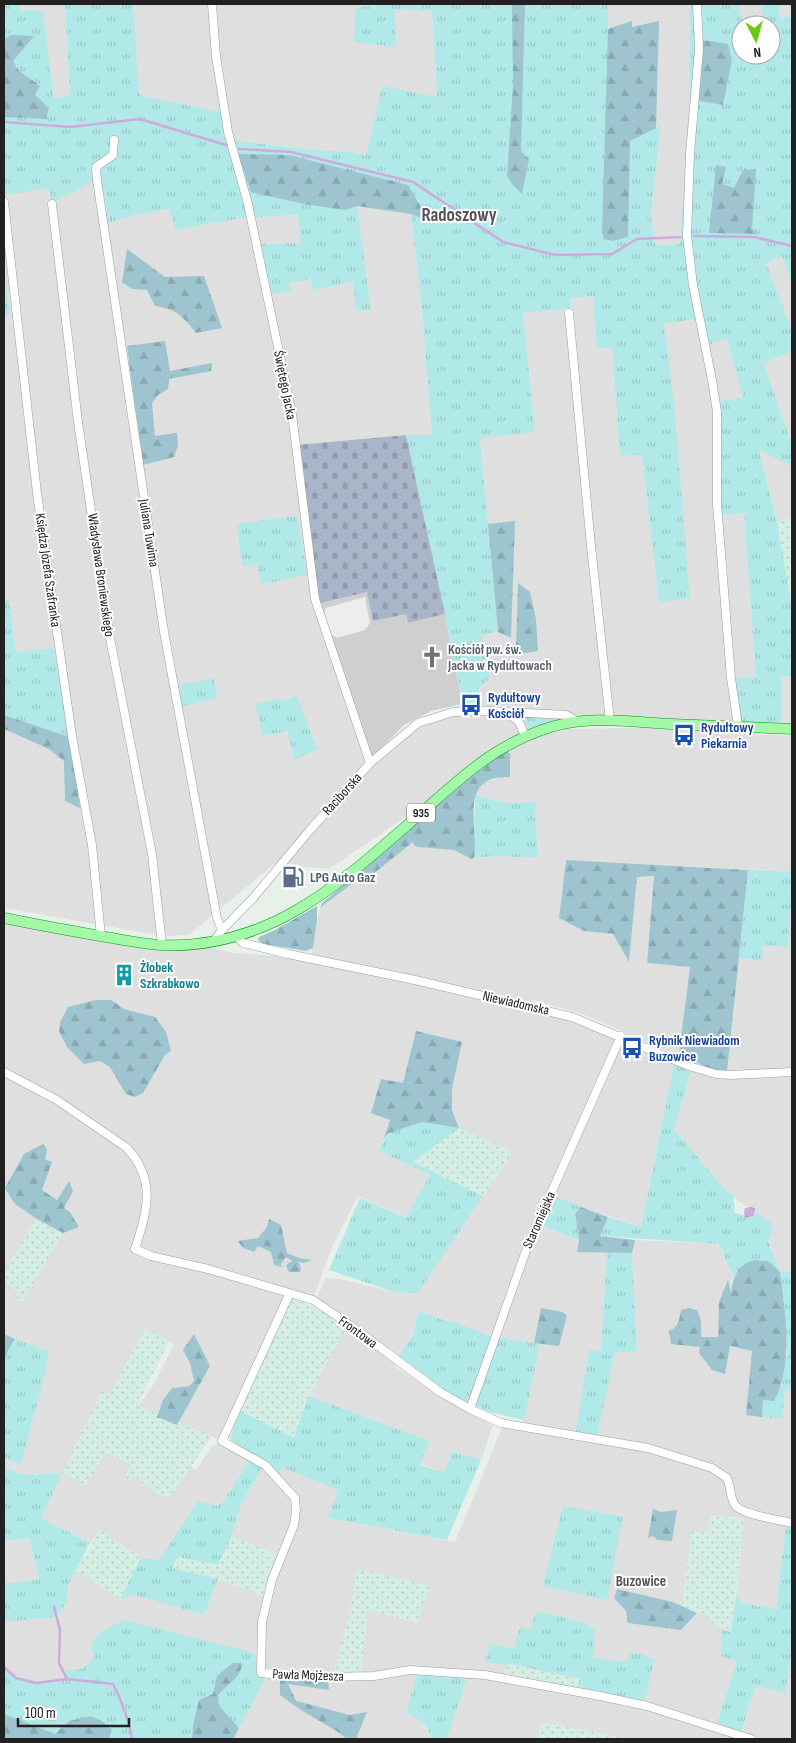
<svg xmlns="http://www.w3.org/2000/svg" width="796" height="1743" viewBox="0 0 796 1743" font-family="'Sofia Sans Condensed',sans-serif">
	<defs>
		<pattern id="farmland-dots" width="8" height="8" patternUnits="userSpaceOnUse" patternTransform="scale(1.25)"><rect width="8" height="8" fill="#d4eee3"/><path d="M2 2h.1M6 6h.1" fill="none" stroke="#b6ccc2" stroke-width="1.8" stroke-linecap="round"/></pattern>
		<pattern id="grass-tufts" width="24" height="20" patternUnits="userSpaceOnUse" patternTransform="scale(1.25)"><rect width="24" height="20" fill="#b0e9e8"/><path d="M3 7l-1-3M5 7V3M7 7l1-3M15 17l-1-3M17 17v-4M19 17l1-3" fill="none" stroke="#97c8c7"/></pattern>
		<pattern id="forest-firs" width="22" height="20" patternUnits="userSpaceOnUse" patternTransform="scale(1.25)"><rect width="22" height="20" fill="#9ec5cf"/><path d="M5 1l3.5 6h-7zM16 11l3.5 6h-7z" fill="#88a9b1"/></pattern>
		<pattern id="cemetery-stones" width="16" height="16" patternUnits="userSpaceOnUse" patternTransform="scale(1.25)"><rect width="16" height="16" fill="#a9b5c9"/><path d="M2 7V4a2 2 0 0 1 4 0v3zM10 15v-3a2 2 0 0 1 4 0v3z" fill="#919bac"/></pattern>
		<pattern id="water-waves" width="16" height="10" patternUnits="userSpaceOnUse" patternTransform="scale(1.25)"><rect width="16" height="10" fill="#ceaadd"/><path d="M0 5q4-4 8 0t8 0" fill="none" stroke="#b192bd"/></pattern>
	</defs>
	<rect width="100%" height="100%" fill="#e8f1e9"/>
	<!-- residential -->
	<path fill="#dedfde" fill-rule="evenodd" d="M19,4H65L70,96L54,99L43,11L20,10Z
		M133,4H376V6L396,47L395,8L432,11L437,98L366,156L353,152L315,150L237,141L227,122L225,113L138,95Z
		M608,4H690V98L680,244L655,245L651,215L661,126L630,141L608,29Z
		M740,4H761L764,25H742Z
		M779,4H792V16L780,18Z
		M745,55H768L769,64H746Z
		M101,175L110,223L133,216L171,209L175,230L242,218L298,215L301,243L257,244L291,290L289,283L312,279L313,290L353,282L357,311L371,310L357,206L411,214L422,311L432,435H406L296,445L370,763L418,723L453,712L482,711L479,688L490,678L481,633L498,631L480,438L535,431L523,313L571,309L570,298L593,296L597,349L612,348L620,456L642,455L659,602L674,401L664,324L700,318L727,338L743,397L716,402L719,516L744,513L756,677L731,678L738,726L578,722L525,736L329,869L274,864L189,935L164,936L4,908V188L5,195L49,187L52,203Z
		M782,256L792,282V331L766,263Z
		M792,351V445L764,363Z
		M759,449L792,466V518L777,522Z
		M792,676V729H781V677Z
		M639,728L792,736V872L566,860L559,918L584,931L613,934L628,961L637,877L654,876L647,963L690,967L679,1056L585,1015L534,1000L532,1010L621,1036L674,1064L641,1227L581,1207L555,1197L540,1225L579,1240L577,1252H607L601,1351L637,1352L632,1253L635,1240L719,1244L734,1277L732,1282L730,1346L752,1351L785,1389H792V1527L786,1526L776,1609L740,1603L736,1595L744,1519L734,1517L711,1516L709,1533L692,1531L682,1607L673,1602L617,1589L614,1598L626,1611L681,1630L697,1613L704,1615L710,1621L731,1632L722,1631L737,1661L717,1721L742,1732L756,1686L785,1693L792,1650V1739H629L540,1722L539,1739H447L467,1678L418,1674L406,1713L418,1719L431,1732V1739H286L284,1738L283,1739H233L265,1679L257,1675L94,1658L82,1669L67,1679L36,1683L16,1678L4,1667V1622L57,1617L66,1603L67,1593L72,1576L76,1570L120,1599L135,1595L204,1615L218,1579L263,1595L275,1554L232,1536L241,1504L263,1467L280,1475L282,1466L339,1490L328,1518L455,1542L503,1425L522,1429L540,1344L490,1336L418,1311L414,1334L394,1366L452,1404L493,1425L481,1460L452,1451L444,1472L420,1464L429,1441L309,1396L345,1327L316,1300L326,1278L340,1279L394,1292H418L513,1152L459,1128L452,1110V1089L462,1042L403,1084L371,1112L390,1120L379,1151L430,1175L406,1218L358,1196L333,1245L314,1296L289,1295L222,1441L138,1406L152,1387L174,1344L145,1329L110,1395L102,1392L106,1452L130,1464L136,1478L161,1496L174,1492L191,1466L196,1470L212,1446L220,1443L250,1460L223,1502L215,1506L198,1502L159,1560L141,1558L100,1531L90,1543L41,1518L61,1473L23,1475L4,1467V924L129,945L209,947L233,953L291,957L310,962L320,908L358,879L364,877H368L413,842L454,850L471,859L496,856L538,858L535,803H508L475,795L476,790L484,782L502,777L507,751L528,740L565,729ZM357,1569L418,1623L351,1605Z
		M792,892V1272H780L768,1240L772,1225L728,1193L674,1129L691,1071L695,1068L727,1072L739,958L762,961L764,945L788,947Z
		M29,1538L39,1579L4,1584V1541Z"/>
	<!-- religious -->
	<path fill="#cfcfcf" d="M367,592L406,614L408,623L445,614L462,704L431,711L404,725L371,758L319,604Z"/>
	<!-- farmland -->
	<path fill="url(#farmland-dots)" d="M792,518V607L777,522Z
		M459,1128L513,1152L483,1196L413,1162Z
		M35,1218L63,1233L23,1301L17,1300V1292L4,1281V1274Z
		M291,1298L304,1303L327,1314L344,1331L309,1396L294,1438L239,1411Z
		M145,1329L169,1341L141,1398L138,1406L212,1436L174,1492L167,1497L161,1496L136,1478L124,1482L130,1464L106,1452L87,1485L62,1473L102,1391L110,1394Z
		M711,1516L744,1519L731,1632L710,1621L704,1615L682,1607L692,1531L709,1532Z
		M100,1530L141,1558L120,1599L76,1570Z
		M232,1536L275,1554L263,1596L218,1579L172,1569L178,1557L218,1565Z
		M357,1569L430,1586L418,1623L368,1610L361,1671L352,1679L332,1680L351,1605Z
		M507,1663L580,1679L578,1687L504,1674Z
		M540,1722L629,1739H539Z"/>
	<!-- grass -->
	<path fill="url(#grass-tufts)" d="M4,4H19L20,10L43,11L54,99L70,95L65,4H133L139,95L225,113L227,122L237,141L315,150L353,152L366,156L382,86L437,97L432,11L395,9L396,47L354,42L356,7L376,6V4H608V29L619,27L632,21L630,141L661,125L651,215L655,245L680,244L690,98V4H740L742,25L741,55H745L746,64H768V55H771V25H764L761,4H779L780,18L792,16V282L782,256L766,263L792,331V351L764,363L792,445V466L759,450L777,522L792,607V676L781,677V729L738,726L731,678L756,677L744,513L718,516L716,402L743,397L727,339L706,345L700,318L664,324L674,401L690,598L659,602L642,455L620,456L612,348L597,349L593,296L570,298L571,309L523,313L535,432L480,438L498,632L482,634L490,678L479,688L482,711L464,712L445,614L406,435H432L422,311L411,214L357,206L371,310L356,311L353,282L313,290L311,279L289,283L291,291L270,294L257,244L301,243L298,215L242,218L175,230L170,209L133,216L109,223L101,176L52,204L49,188L5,195Z
		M4,280H5L10,314H4Z
		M297,516L307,575L262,584L257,565L242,566L237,524Z
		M4,600H9L16,652L54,648L69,737L4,715Z
		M214,678L217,698L179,707L176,686Z
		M297,696L317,749L294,760L288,731L263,736L255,704L282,698V702Z
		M525,717L555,719V720L529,729L523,718Z
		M475,795L508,803L535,802L538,858L496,856L474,858Z
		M748,870L792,872V892L788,947L764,945L762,961L739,958Z
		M674,1064L691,1071L674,1129L728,1193H733L735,1213L744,1215L746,1218L754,1216L756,1212L773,1225L771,1236L768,1241L780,1272H792V1389H785L782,1419L762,1417L763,1400L781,1389L787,1354L783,1292L768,1261C749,1259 744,1260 734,1277L719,1244L600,1236L608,1217L641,1227Z
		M422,1122L459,1128L413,1162L483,1196L418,1293L394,1292L329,1270L360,1198L406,1218L430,1175L379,1151C388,1127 400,1129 422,1122Z
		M555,1196L581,1207L575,1214L579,1240L540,1225Z
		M607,1252L632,1253L637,1352H615L597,1437L576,1432L589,1350L601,1351Z
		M418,1311L449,1322L450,1320L490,1336L540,1344L524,1420L489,1412L455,1398L399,1357L414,1334Z
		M15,1339L49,1352L45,1374L21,1465L4,1457V1357Z
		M309,1396L429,1441L420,1465L444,1472L452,1451L481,1460L447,1540L328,1518L338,1490L282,1467L280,1475L230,1439L239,1411L294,1437Z
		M250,1460L263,1467L241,1504L232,1536L218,1565L178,1557L172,1568L218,1579L204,1615L135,1595L120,1599L141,1558L159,1560L198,1501L215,1506L223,1502Z
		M4,1467L23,1475L62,1473L41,1518L90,1543L69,1583L66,1603L57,1617L4,1622V1584L39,1579L29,1538L4,1541Z
		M563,1506L623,1517L607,1600L543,1586Z
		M786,1525L792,1527V1650L785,1693L756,1686L741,1733L717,1722L737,1661L721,1656L722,1630L731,1632L736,1595L741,1603L776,1609Z
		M536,1611L582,1622L595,1629L593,1658L628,1662L629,1654L639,1653L654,1659L646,1698L644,1701L578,1687L580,1679L507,1663L506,1665L485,1662L490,1644L514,1649L520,1627L531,1629Z
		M124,1620L255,1653L257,1675L265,1679L233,1739H109L112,1730L69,1721L55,1735L4,1714V1667L16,1678L36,1683L67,1679L66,1670L82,1669L94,1658L91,1643L102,1631Z
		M417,1674L467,1678L447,1739H431C430,1725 418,1718 406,1713Z"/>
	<!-- forest -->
	<path fill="url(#forest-firs)" d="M512,4H525L521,151L529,159L522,194L513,185L507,176L513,85Z
		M632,21V27L659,21L656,128L630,141L628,237L613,241L604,239L602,232L608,29Z
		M12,35L34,36L13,61L18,70L40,86L35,95L49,108L46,119L4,117V39Z
		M703,40L728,44L732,60L723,105L699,101Z
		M238,154L289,155L408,185L429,221L411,214L357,206L346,210L304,204L251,192Z
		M716,165L726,167L722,184L734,188L743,170L756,169L752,228L758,234L709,233Z
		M127,249L165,277L204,276L222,328L196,333C183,317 177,309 155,306L147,290L132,289L122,282Z
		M165,341L170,371L212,363L211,371L169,379L168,389L158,395L152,403L155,436L177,433L178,446L174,457L143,465L127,346Z
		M515,521L511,638L498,632L488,524Z
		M518,583L530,592L536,619L538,651L520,654L516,649Z
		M4,715L69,737L80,808L65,801L64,761L49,749L4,729Z
		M507,751L510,754V777C457,775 479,824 474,858L471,859L454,850L419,847L415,846L413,842L368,878L364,877L358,879L320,908L322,903L359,872L467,777Z
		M566,860L748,870L727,1072L712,1070L679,1054L690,967L647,963L654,876L637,877L629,962L613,934L584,931L559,918Z
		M317,906V921L313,948L306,951L263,944L258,940L259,937L275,930Z
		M96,1000H111L124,1009L155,1017L166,1032L171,1051L165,1055L143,1093L135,1097L126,1094L110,1067L100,1061L84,1064L67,1047L59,1031L60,1022L68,1007Z
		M416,1031L462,1042L452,1089V1110L459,1128L422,1122L389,1133L383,1140L390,1120L371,1113L381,1079L403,1083Z
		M43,1144L47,1149L45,1159L52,1162L42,1190L57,1200L69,1181L73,1191L64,1208L70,1212L79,1227L63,1233L35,1218L14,1203L5,1188L24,1154Z
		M581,1207L608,1217L600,1236L635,1240L632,1253L577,1252L579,1240L575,1214Z
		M269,1219L281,1225L287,1253L299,1258L312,1260L303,1263L298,1261L301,1268L300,1272H289L286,1265L292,1261L286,1257L281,1264L282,1267L274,1265L271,1252L258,1246L254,1252L243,1248L238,1241L258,1238L267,1227Z
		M756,1260L768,1261L780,1272C785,1310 794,1367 774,1401L763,1400L762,1417L746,1415L752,1351L730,1346L725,1374L712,1370L699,1353L700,1347L671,1344L669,1331C679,1327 679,1320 681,1310L689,1308L697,1310L701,1321V1337H718L719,1302L728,1280L731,1293C733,1277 738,1262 756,1260Z
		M541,1308L562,1312L567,1315L559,1346L534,1343Z
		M4,1334L15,1339L4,1357Z
		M194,1334L210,1366L177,1425L157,1417L163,1400L172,1388L189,1386L194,1381L190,1363L183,1350Z
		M653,1509L661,1512L677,1510L672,1541L657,1540L653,1536L648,1538Z
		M617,1589L673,1602L697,1613L681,1630L628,1623L626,1611L614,1598Z
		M233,1663H242C241,1680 225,1684 218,1696L219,1706L239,1728L233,1739H192L193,1726L199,1700L213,1694L217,1676Z
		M280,1678L328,1680L329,1690L288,1684L296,1701L350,1715L367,1712L356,1739H347L338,1732L301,1710L280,1695Z
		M4,1714L55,1734L69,1721L91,1716L103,1722L112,1730L109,1739H4Z"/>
	<!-- cemetery -->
	<path fill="url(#cemetery-stones)" d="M406,435L445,614L408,623L406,614L373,621L367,592L317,604L296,445Z"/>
	<!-- parking -->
	<path fill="#ededed" d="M365,597L370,623L365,630L337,638L329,633L324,620L325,608Z"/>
	<!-- water -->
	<path fill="url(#water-waves)" d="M752,1207L755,1209L754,1216L745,1218L744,1212L745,1208Z"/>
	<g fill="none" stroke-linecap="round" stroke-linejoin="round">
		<!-- stream -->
		<path stroke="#ceaadd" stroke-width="2.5" d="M4,122L70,127L140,119L226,145
			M239,149L291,152L413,182L503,242L555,255L612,254L637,239L680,237
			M694,236L754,237L792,246
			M54,1607L60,1630L59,1663L67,1679
			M4,1667L16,1678L36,1683L67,1679L113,1684C122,1702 129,1719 132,1739"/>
		<!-- minor casing -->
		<g stroke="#9e9e9e" stroke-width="9">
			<path id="minor" d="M212,4L216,56L228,132L248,204L292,414L315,599L370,763
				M697,4L699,49L690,153L687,236L693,285L712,380L717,412V504L731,678L738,726
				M114,140L113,155L96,167L97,180L164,632L217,918L222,930
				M4,202L37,493L72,736L92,845L101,936
				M52,204L78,422L109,633L152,854L162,945
				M569,313L591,546L610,721
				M509,714L519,722L525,736
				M236,936L243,943L288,954L415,980L572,1017L689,1066L716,1074L731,1075L792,1072
				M214,941L222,930L254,897L310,830L370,763L418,723L453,712L490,711L566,715L578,722
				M4,1072L57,1100L127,1148C157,1181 147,1211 135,1249L151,1256L208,1269L313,1300L350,1325L440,1392L470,1409L501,1423L648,1448L712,1468L727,1478C731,1487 730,1498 735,1505C742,1515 780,1520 792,1523
				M289,1295L222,1441L265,1465L295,1498L296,1511L294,1525L272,1580L262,1622L261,1673L277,1675L326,1677L374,1676L410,1670L485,1675L600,1696L647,1706L751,1739
				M470,1409L528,1245L621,1036"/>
		</g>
		<!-- major casing -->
		<g stroke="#05981c" stroke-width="11">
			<path id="major" d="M4,918C38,925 72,931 106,937C124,940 143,944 161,945C267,950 339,885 413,820C458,781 492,745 551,727C589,715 633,722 671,724C712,726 752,727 792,729"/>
		</g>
		<!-- minor -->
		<use href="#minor" stroke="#fff" stroke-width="8"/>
		<!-- major -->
		<use href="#major" stroke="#a4f9a9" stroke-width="10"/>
	</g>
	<!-- icons -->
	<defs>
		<g id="church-bare" transform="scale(1.725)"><path d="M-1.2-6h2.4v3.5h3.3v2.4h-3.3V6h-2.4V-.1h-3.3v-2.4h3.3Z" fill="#6b7280" stroke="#fff" stroke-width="2.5" paint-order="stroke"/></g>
		<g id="bus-bare" transform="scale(1.725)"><path d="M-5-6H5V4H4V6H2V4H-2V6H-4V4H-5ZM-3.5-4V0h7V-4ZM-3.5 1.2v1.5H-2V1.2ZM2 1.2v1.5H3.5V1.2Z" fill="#1a4fb4" stroke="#fff" stroke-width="2.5" paint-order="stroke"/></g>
		<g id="fuel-bare" transform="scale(1.725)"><path d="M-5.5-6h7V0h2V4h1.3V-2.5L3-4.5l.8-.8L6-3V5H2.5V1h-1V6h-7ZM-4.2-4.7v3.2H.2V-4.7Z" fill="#5c6f8a" stroke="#fff" stroke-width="2.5" paint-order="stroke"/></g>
		<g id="building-bare" transform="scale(1.725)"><path d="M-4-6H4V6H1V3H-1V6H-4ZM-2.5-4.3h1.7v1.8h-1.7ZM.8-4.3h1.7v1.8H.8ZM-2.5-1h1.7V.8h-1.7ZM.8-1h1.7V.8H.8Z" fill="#0f9aa8" stroke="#fff" stroke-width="2.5" paint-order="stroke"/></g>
	</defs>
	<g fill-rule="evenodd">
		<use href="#church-bare" x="432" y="657"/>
		<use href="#bus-bare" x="471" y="705"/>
		<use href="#bus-bare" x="684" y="735"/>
		<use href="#fuel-bare" x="293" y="877"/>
		<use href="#building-bare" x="124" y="975"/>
		<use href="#bus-bare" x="632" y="1048"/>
	</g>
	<g text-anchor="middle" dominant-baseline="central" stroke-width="4" stroke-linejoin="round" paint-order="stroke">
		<!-- shield labels -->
		<rect fill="#fff" stroke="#646464" stroke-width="1" x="407" y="803.5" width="28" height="19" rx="4"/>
		<g font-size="12" font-weight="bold" fill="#212121">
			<text x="421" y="813">935</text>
		</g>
		<!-- street labels -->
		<g font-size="14" fill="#212121" stroke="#fff">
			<text transform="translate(285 385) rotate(79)">Świętego Jacka</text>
			<text transform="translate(149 533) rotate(81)">Juliana Tuwima</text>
			<text transform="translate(48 570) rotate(82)">Księdza Józefa Szafranka</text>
			<text transform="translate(101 575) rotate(82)">Władysława Broniewskiego</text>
			<text transform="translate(342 794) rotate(-48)">Raciborska</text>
			<text transform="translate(516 1003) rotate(13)">Niewiadomska</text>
			<text transform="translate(539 1220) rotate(-66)">Staromiejska</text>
			<text transform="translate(358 1332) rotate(36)">Frontowa</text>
			<text transform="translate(308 1675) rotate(2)">Pawła Mojżesza</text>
		</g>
		<!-- worship labels -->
		<g font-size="14" font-weight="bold" fill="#5b616d" stroke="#fff" text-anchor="start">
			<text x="448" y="649">Kościół pw. św.<tspan x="448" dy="16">Jacka w Rydułtowach</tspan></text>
		</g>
		<!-- transit labels -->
		<g font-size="14" font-weight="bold" fill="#164399" stroke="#fff" text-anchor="start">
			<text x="488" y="697">Rydułtowy<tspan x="488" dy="16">Kościół</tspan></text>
			<text x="701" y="727">Rydułtowy<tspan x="701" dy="16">Piekarnia</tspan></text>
			<text x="649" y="1040">Rybnik Niewiadom<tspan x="649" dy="16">Buzowice</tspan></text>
		</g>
		<!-- service labels -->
		<g font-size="14" font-weight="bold" fill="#4e5e75" stroke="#fff" text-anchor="start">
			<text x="310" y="877">LPG Auto Gaz</text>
		</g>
		<!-- culture labels -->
		<g font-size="14" font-weight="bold" fill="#0d838f" stroke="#fff" text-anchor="start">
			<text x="140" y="967">Żłobek<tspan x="140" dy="16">Szkrabkowo</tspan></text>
		</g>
		<!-- neighbourhood labels -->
		<g font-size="15" font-weight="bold" fill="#545454" stroke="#fff">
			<text x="641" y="1581">Buzowice</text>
		</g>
		<!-- district labels -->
		<g font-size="19" font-weight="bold" fill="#545454" stroke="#fff">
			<text x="459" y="215">Radoszowy</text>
		</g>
	</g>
	<!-- border -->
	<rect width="796" height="1743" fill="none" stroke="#212121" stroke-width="10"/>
	<!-- north arrow -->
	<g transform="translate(756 40) rotate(174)"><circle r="24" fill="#ffffff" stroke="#a6a6a6"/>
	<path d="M0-4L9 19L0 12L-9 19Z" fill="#6bcb06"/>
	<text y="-8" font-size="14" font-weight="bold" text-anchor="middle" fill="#212121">N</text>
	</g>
	<!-- scale -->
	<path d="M18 1718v8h111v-8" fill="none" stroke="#212121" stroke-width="2.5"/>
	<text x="25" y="1718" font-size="15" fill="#212121" stroke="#ffffff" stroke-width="4" paint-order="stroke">100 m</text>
</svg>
